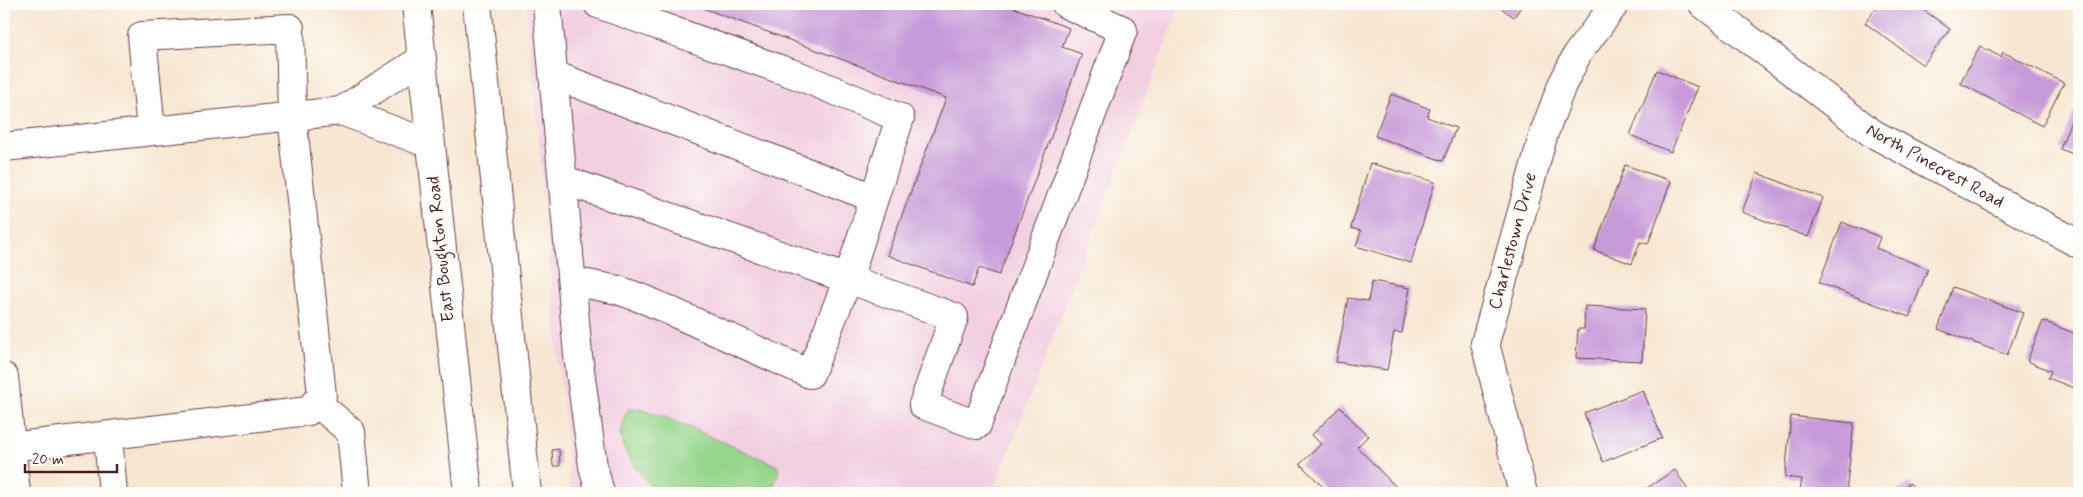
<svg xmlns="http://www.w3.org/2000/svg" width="2083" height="497" viewBox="0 0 2083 497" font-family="Mynerve,sans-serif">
	<rect width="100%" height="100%" fill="#fdfcf7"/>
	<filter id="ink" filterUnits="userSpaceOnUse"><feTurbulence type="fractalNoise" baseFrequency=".02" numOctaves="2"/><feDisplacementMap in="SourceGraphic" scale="10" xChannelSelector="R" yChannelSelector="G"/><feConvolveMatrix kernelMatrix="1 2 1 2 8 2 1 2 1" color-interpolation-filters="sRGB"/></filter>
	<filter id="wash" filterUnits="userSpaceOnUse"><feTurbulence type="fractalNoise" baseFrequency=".0096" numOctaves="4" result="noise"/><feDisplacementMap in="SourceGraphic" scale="20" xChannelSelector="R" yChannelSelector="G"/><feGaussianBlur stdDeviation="1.12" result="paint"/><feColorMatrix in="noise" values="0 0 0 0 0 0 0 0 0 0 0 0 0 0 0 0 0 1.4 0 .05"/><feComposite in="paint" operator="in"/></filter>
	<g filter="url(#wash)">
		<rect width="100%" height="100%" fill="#f7e6d1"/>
		<!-- built -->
		<path fill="#f2cfe1" d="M526,4H1181L993,493H571Z"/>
		<!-- green -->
		<path fill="#95d58b" stroke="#707a5b" d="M629,409L642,410L667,418L776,465L780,471L770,493H658C645,480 628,460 622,442C618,433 623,416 629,409Z"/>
		<g id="blocks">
			<!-- building -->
			<path fill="#c79bd9" d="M692,4H1004L1069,28L1062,47L1082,54L999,275L979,268L972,287L887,255L946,98Z
				M1495,4H1523L1514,17Z
				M1879,4H1915L1950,29L1923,65L1865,23Z
				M1980,46L2001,57L2003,52L2064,83L2042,126L1960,83Z
				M1657,70L1698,87L1671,152L1630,135Z
				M1391,94L1430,109L1427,117L1456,128L1443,161L1375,136Z
				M2075,110L2079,112V156L2060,149Z
				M1370,163L1435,182L1411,263L1356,246L1361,231L1351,228Z
				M1625,165L1671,181L1648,244L1640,242L1632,264L1594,250Z
				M1757,173L1823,198L1808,237L1742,212Z
				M1842,222L1880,237L1876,248L1928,269L1909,317L1819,283Z
				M1372,281L1410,288L1402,333L1394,332L1387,370L1336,362L1348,298L1368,301Z
				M1953,287L2023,313L2007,355L1938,329Z
				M1585,306L1645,309L1642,361L1576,358L1578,329H1584Z
				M2043,321L2079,335V390L2048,378L2051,371L2027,361Z
				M1643,390L1662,438L1603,462L1584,413Z
				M1340,407L1368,436L1357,447L1397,488L1392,493H1329L1300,464L1321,444L1312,435Z
				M1791,416L1854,423L1846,493L1800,491L1802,479L1785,477Z
				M559,449L560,466H553L552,450Z
				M1675,470L1690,493H1639Z
				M1910,483L1917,493H1894Z"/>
		</g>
	</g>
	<g filter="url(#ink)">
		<use href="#blocks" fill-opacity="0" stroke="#643d44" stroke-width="1"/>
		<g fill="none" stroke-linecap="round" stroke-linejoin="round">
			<!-- minor casing -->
			<g stroke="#643d44" stroke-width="30">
				<path id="minor" d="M547,4L578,355L593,466L600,493
					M1703,4L1872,133L2079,244
					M422,59L341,111L430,144
					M554,75L874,198
					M4,147L341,111
					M564,180L848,279L900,118L802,77L598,4
					M572,281L618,290L646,300L810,374L848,279L954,317L923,405L977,425L1123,30L1066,4
					M4,377L16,493
					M316,402L351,432L357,493
					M108,436L113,493
					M11,447L308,411L322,395L292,116L290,28L142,36L151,131
					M1523,493L1485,343L1544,133L1562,85L1578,53L1615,4"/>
			</g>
			<!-- major casing -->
			<g stroke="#643d44" stroke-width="30">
				<path id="major" d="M416,4L468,493
					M477,4L527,493"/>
			</g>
			<!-- minor -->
			<use href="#minor" stroke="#fff" stroke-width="28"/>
			<!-- major -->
			<use href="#major" stroke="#fff" stroke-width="28"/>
		</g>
	</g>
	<g text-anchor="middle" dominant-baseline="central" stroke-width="5" stroke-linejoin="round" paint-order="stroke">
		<!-- street labels -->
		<g font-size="18" fill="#4a1f2b" stroke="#fdfcf7">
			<text transform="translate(1935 166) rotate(29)">North Pinecrest Road</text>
			<text transform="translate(1513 241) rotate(-75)">Charlestown Drive</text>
			<text transform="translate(441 249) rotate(-96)">East Boughton Road</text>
		</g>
	</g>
	<!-- margin -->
	<rect width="2083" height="497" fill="none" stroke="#fdfcf7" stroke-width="20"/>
	<!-- scale -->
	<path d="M25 464v8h92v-8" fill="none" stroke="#4a1f2b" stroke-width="2.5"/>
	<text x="32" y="464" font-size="15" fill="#4a1f2b" stroke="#fdfcf7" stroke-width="4" paint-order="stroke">20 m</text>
</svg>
